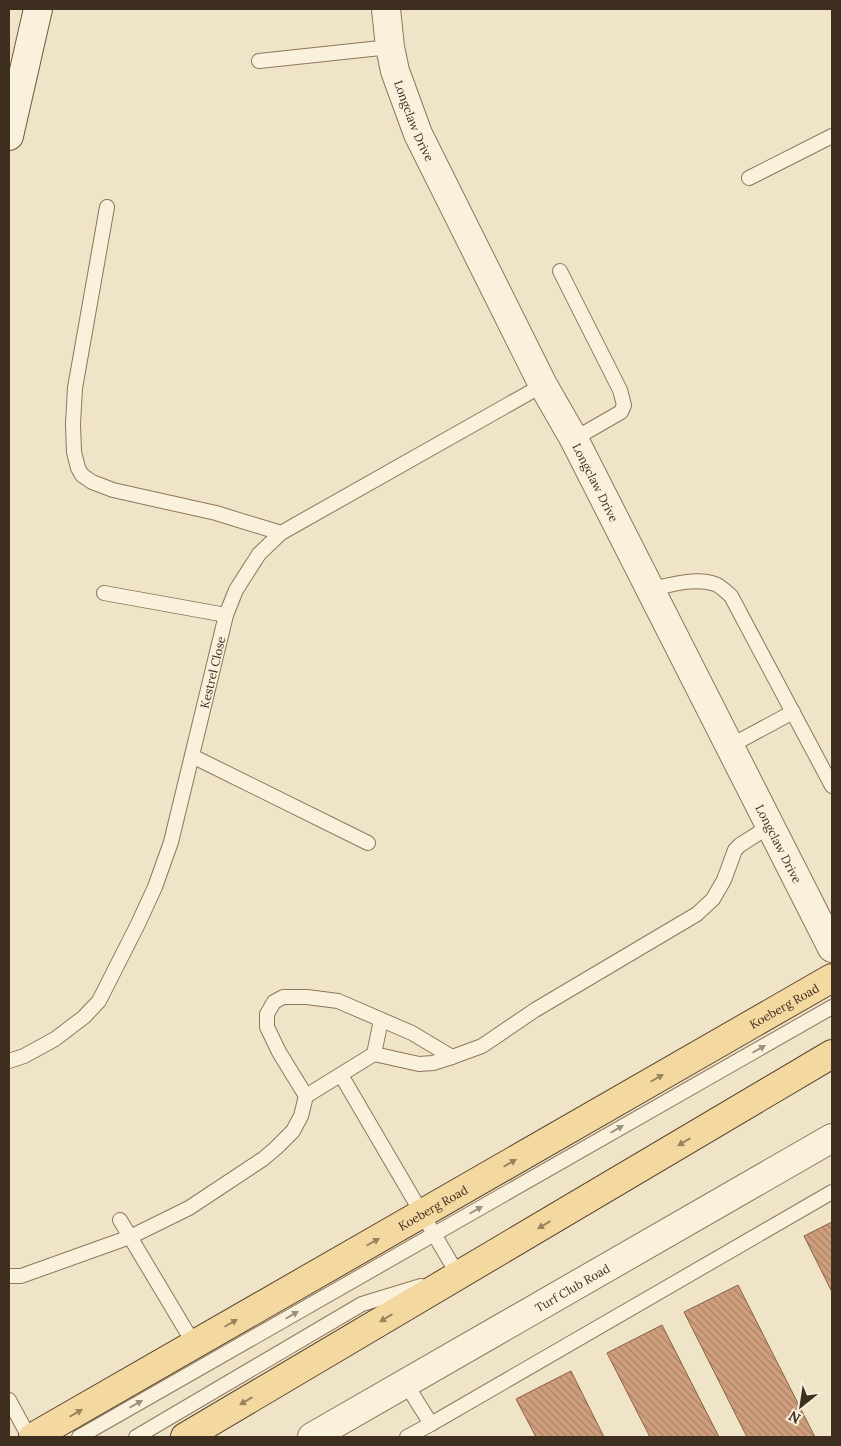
<svg xmlns="http://www.w3.org/2000/svg" width="841" height="1446" viewBox="0 0 841 1446" font-family="Lora,serif">
	<defs>
		<pattern id="building-back-hatch" width="6" height="6" patternUnits="userSpaceOnUse" patternTransform="scale(1.25)"><rect width="6" height="6" fill="#cf9f7d"/><path d="M-1 5l2 2M0 0l6 6M5-1l2 2" fill="none" stroke="#a98266"/></pattern>
	</defs>
	<rect width="100%" height="100%" fill="#f0e4c8"/>
	<!-- building -->
	<path fill="url(#building-back-hatch)" stroke="#8d5f41" d="M832,1222V1292L804,1236Z
		M738,1285L815,1437H747L684,1312Z
		M662,1325L719,1437H650L607,1353Z
		M571,1371L604,1437H536L516,1399Z"/>
	<g fill="none" stroke-linecap="round" stroke-linejoin="round">
		<!-- lane casing -->
		<g stroke="#8d765c" stroke-width="16">
			<g id="lane">
				<path d="M259,61L390,47"/>
				<path d="M749,178L832,136"/>
				<path d="M107,207L75,388L73,424L74,452L78,468L82,475L92,482L113,490L216,513L281,533"/>
				<path d="M560,271L620,390L624,405L621,412L574,439"/>
				<path d="M651,589C671,585 695,577 715,584C721,586 726,592 731,596L832,786"/>
				<path d="M104,593L226,615"/>
				<path d="M730,746L793,712"/>
				<path d="M192,756L368,843"/>
				<path d="M374,1054L381,1020"/>
				<path id="s1" d="M9,1061L24,1056L55,1039L84,1017L99,1001L138,924L155,887L171,842L226,615L236,590L259,554L281,533L543,385"/>
				<path d="M341,1075L458,1275L454,1277"/>
				<path d="M306,1096L279,1052L267,1027V1014L274,1002L283,997H307L338,1001L412,1033L452,1057"/>
				<path d="M120,1220L194,1344"/>
				<path d="M9,1276H21L130,1237L189,1208L263,1159L276,1148L293,1131L301,1116L306,1096L374,1054L419,1064L433,1063L452,1057L482,1046L535,1010L697,914L713,899L724,880L735,850L740,845L770,826"/>
				<path d="M406,1384L431,1424L832,1192"/>
				<path d="M9,1400L29,1437"/>
				<path d="M79,1437L832,1007"/>
				<path d="M136,1437L362,1304L421,1286"/>
				<path d="M407,1437L431,1424"/>
			</g>
		</g>
		<!-- street casing -->
		<g stroke="#8d765c" stroke-width="30">
			<g id="street">
				<path id="s2" d="M386,9L390,47L395,71L418,134L543,385L574,439L832,948"/>
				<path id="s3" d="M312,1437L832,1138"/>
			</g>
		</g>
		<!-- secondary casing -->
		<g stroke="#6f573f" stroke-width="30">
			<path id="secondary" d="M9,136L38,9"/>
		</g>
		<!-- primary casing -->
		<g stroke="#5b4430" stroke-width="30">
			<g id="primary">
				<path id="s4" d="M33,1437L832,978"/>
				<path d="M185,1437L832,1054"/>
			</g>
		</g>
		<!-- lane -->
		<use href="#lane" stroke="#faf1dc" stroke-width="14"/>
		<!-- street -->
		<use href="#street" stroke="#faf1dc" stroke-width="28"/>
		<!-- secondary -->
		<use href="#secondary" stroke="#faf1dc" stroke-width="28"/>
		<!-- primary -->
		<use href="#primary" stroke="#f3d9a0" stroke-width="28"/>
	</g>
	<!-- one-way arrows -->
	<defs><path id="oneway-solid" d="M-6-.8H1V-3.2L6.5 0L1 3.2V.8H-6Z" transform="scale(1.25)"/></defs>
	<g fill="#9c907e">
		<use href="#oneway-solid" transform="translate(759 1049) rotate(-30)"/>
		<use href="#oneway-solid" transform="translate(617 1129) rotate(-30)"/>
		<use href="#oneway-solid" transform="translate(476 1210) rotate(-30)"/>
		<use href="#oneway-solid" transform="translate(292 1315) rotate(-30)"/>
		<use href="#oneway-solid" transform="translate(136 1404) rotate(-30)"/>
	</g>
	<g fill="#988460">
		<use href="#oneway-solid" transform="translate(657 1078) rotate(-30)"/>
		<use href="#oneway-solid" transform="translate(684 1142) rotate(149)"/>
		<use href="#oneway-solid" transform="translate(510 1163) rotate(-30)"/>
		<use href="#oneway-solid" transform="translate(544 1225) rotate(149)"/>
		<use href="#oneway-solid" transform="translate(373 1242) rotate(-30)"/>
		<use href="#oneway-solid" transform="translate(386 1318) rotate(149)"/>
		<use href="#oneway-solid" transform="translate(231 1323) rotate(-30)"/>
		<use href="#oneway-solid" transform="translate(246 1401) rotate(149)"/>
		<use href="#oneway-solid" transform="translate(76 1413) rotate(-30)"/>
	</g>
	<g text-anchor="middle" dominant-baseline="central" stroke-width="4" stroke-linejoin="round" paint-order="stroke">
		<!-- street labels -->
		<g font-size="12" fill="#3d2e20" stroke="#f7eed8">
			<text stroke="none"><textPath href="#s2" startOffset="116">Longclaw Drive</textPath></text>
			<text stroke="none"><textPath href="#s2" startOffset="521">Longclaw Drive</textPath></text>
			<text stroke="none"><textPath href="#s1" startOffset="459">Kestrel Close</textPath></text>
			<text stroke="none"><textPath href="#s2" startOffset="926">Longclaw Drive</textPath></text>
			<text stroke="none"><textPath href="#s4" startOffset="866">Koeberg Road</textPath></text>
			<text stroke="none"><textPath href="#s4" startOffset="461">Koeberg Road</textPath></text>
			<text stroke="none"><textPath href="#s3" startOffset="300">Turf Club Road</textPath></text>
		</g>
	</g>
	<!-- border -->
	<rect width="841" height="1446" fill="none" stroke="#3d2e20" stroke-width="20"/>
	<!-- north arrow -->
	<g transform="translate(801 1406) rotate(210)" stroke="#f7eed8" stroke-width="4" paint-order="stroke">
	<path d="M0-4L9 19L0 12L-9 19Z" fill="#3d2e20"/>
	<text y="-8" font-size="14" font-weight="bold" text-anchor="middle" fill="#3d2e20">N</text>
	</g>
</svg>
